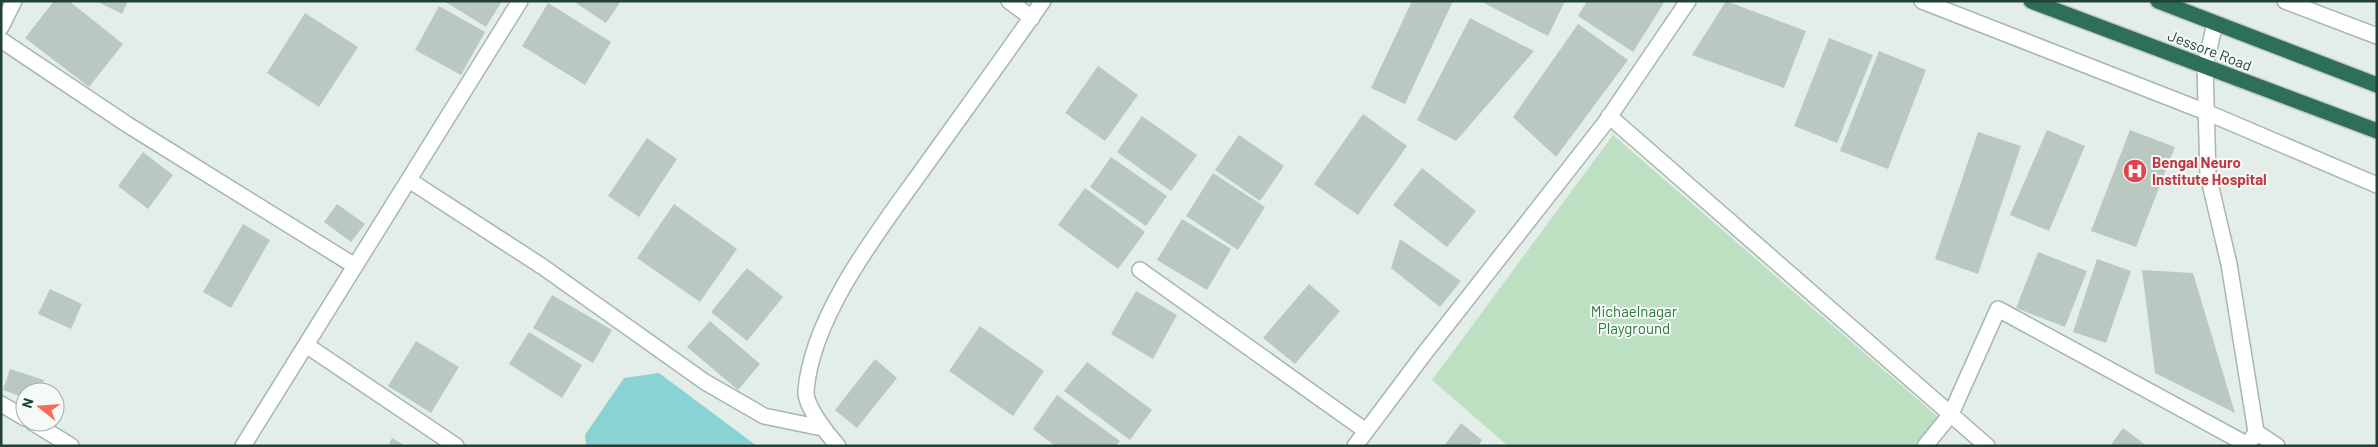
<svg xmlns="http://www.w3.org/2000/svg" width="2378" height="447" viewBox="0 0 2378 447" font-family="Barlow,sans-serif">
	<rect width="100%" height="100%" fill="#e4eee9"/>
	<!-- green -->
	<path fill="#bde0c2" d="M1613,135L1938,417L1913,446H1508L1432,380Z"/>
	<!-- water -->
	<path fill="#8ad3d5" d="M659,373L757,446H586L585,435L624,378Z"/>
	<!-- building -->
	<path fill="#b9c9c1" d="M54,1H69L123,44L89,87L25,38Z
		M96,1H128L122,14Z
		M444,1H502L486,27Z
		M573,1H621L606,23Z
		M1412,1H1453L1405,104L1371,88Z
		M1480,1H1565L1548,36Z
		M1587,1H1665L1633,52L1578,16Z
		M1726,1L1806,31L1784,88L1692,55Z
		M548,3L611,42L585,85L522,46Z
		M439,6L485,32L461,75L415,50Z
		M305,13L358,47L319,107L267,73Z
		M1470,18L1534,51L1456,141L1417,120Z
		M1578,24L1628,60L1556,157L1513,117Z
		M1829,38L1873,55L1837,143L1794,126Z
		M1879,51L1926,70L1888,169L1840,151Z
		M1098,66L1138,95L1105,141L1065,113Z
		M1363,114L1407,146L1358,215L1314,184Z
		M1142,116L1197,155L1171,191L1117,152Z
		M2047,130L2085,146L2049,231L2010,215Z
		M2130,130L2175,147L2136,247L2091,231Z
		M1978,132L2021,146L1978,274L1935,259Z
		M1239,135L1284,166L1260,201L1215,170Z
		M647,138L677,159L639,217L608,196Z
		M143,152L173,175L148,209L118,186Z
		M1111,157L1167,196L1146,226L1090,187Z
		M1422,168L1476,211L1447,247L1393,205Z
		M1213,173L1265,207L1238,250L1186,216Z
		M1085,188L1145,232L1118,269L1058,225Z
		M337,204L365,224L351,242L324,222Z
		M674,204L737,249L700,302L637,258Z
		M1182,219L1231,249L1207,290L1157,260Z
		M243,224L270,240L231,308L203,292Z
		M1400,239L1461,281L1440,307L1391,268Z
		M2038,252L2087,271L2065,327L2016,308Z
		M2097,259L2131,271L2106,343L2073,332Z
		M747,268L783,297L747,341L711,312Z
		M2142,270L2193,273L2235,413L2155,373Z
		M1309,284L1340,311L1295,364L1263,338Z
		M50,289L82,304L71,329L38,314Z
		M1136,291L1177,315L1153,359L1111,334Z
		M552,295L612,330L593,363L533,328Z
		M710,321L760,364L738,390L687,347Z
		M980,326L1044,371L1013,416L949,371Z
		M529,332L582,365L562,398L509,364Z
		M416,341L459,367L431,413L388,386Z
		M875,359L897,378L857,428L835,410Z
		M1087,362L1152,410L1130,440L1064,391Z
		M10,369L44,380L40,392H25V398L3,390Z
		M1057,395L1120,441L1116,446H1055L1033,429Z
		M1461,423L1482,440L1478,446H1444Z
		M2123,428L2147,446H2110Z
		M392,438L406,446H388Z"/>
	<g fill="none" stroke-linecap="round" stroke-linejoin="round">
		<!-- minor casing -->
		<g stroke="#a6b7af" stroke-width="18">
			<path id="minor" d="M1009,1L1032,18
				M1922,1L2206,112L2377,185
				M2285,1L2377,36
				M2215,23L2205,67L2208,175L2229,264L2256,432L2247,446
				M1,27L14,1
				M1,40L128,125L355,266
				M1609,116L1987,446
				M409,180L543,267L705,382L764,416L822,428
				M1140,270L1366,431
				M306,345L456,446
				M1,404L25,418
				M32,422L71,446
				M2256,432L2277,446
				M243,446L520,1
				M838,446C828,435 805,406 806,391C812,313 884,224 928,162C967,108 1005,55 1043,1
				M1355,446L1424,354L1605,123L1688,1
				M1925,446L1951,414L1998,309L2248,445"/>
		</g>
		<!-- highway casing -->
		<g stroke="#c1cac6" stroke-width="18">
			<path id="highway" d="M2031,1L2377,131
				M2158,1L2377,85"/>
		</g>
		<!-- minor -->
		<use href="#minor" stroke="#fff" stroke-width="15"/>
		<!-- highway -->
		<use href="#highway" stroke="#2d6f59" stroke-width="15"/>
	</g>
	<!-- icons -->
	<defs>
		<g id="hospital-disc" transform="scale(1.25)"><circle r="9.5" fill="#e0444e" stroke="#f5faf7"/><path d="M-5-5h3v3.5h4V-5h3V5h-3V1.5h-4V5h-3Z" fill="#fff"/></g>
	</defs>
	<g fill-rule="evenodd">
		<use href="#hospital-disc" x="2135" y="171"/>
	</g>
	<g text-anchor="middle" dominant-baseline="central" stroke-width="4" stroke-linejoin="round" paint-order="stroke">
		<!-- street labels -->
		<g font-size="15" fill="#224135" stroke="#f5faf7">
			<text transform="translate(2210 50) rotate(21)">Jessore Road</text>
		</g>
		<!-- health labels -->
		<g font-size="15" font-weight="bold" fill="#be3a42" stroke="#f5faf7" text-anchor="start">
			<text x="2152" y="162">Bengal Neuro<tspan x="2152" dy="17">Institute Hospital</tspan></text>
		</g>
		<!-- park labels -->
		<g font-size="15" fill="#2a7b3f" stroke="#f5faf7">
			<text x="1634" y="311">Michaelnagar<tspan x="1634" dy="17">Playground</tspan></text>
		</g>
	</g>
	<!-- border -->
	<rect width="2378" height="447" fill="none" stroke="#224135" stroke-width="5"/>
	<!-- north arrow -->
	<g transform="translate(40 407) rotate(287)"><circle r="24" fill="#f5faf7" stroke="#a1b0a9"/>
	<path d="M0-4L9 19L0 12L-9 19Z" fill="#f86b59"/>
	<text y="-8" font-size="14" font-weight="bold" text-anchor="middle" fill="#224135">N</text>
	</g>
</svg>
